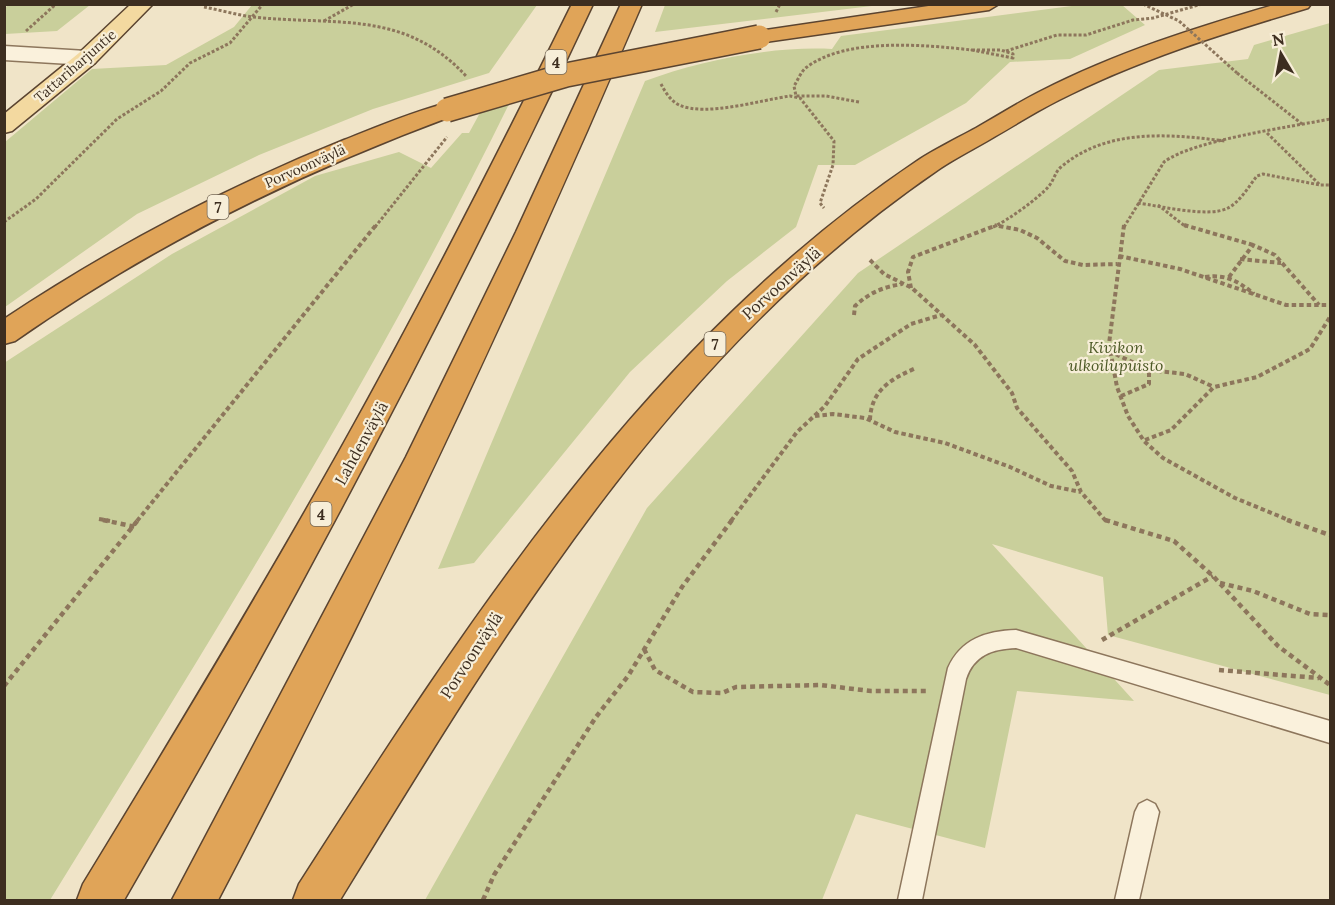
<svg xmlns="http://www.w3.org/2000/svg" width="1335" height="905" viewBox="0 0 1335 905" font-family="Lora,serif">
	<rect width="100%" height="100%" fill="#f0e4c8"/>
	<!-- green -->
	<path fill="#c9cf9b" d="M1087,4L1122,5L1145,25L1070,59L1010,62L966,103L855,165H818L796,227L727,281L630,372L474,563L438,569L645,81C701,60 772,46 832,49L841,36Z
		M8,5V4L90,5L57,31L5,34V8Z
		M252,5H537L489,73L373,109L259,155L137,214L5,307V142L92,69L166,65L234,27Z
		M665,5V4L880,5L655,32Z
		M1330,23V695L1108,635L1103,577L992,544L1134,701L1017,691L985,848L856,814L822,900H425L647,508L858,273L1159,70L1248,59L1254,45Z
		M510,102C375,378 211,639 50,900H5L4,363L172,254L315,176L399,152L431,168L462,133H469L481,111Z"/>
	<g fill="none" stroke-linecap="round" stroke-linejoin="round">
		<!-- service casing -->
		<g stroke="#8d765c" stroke-width="3">
			<path id="service" d="M1016,630L1330,721V743L1016,648C992,649 974,655 966,679L922,900H898L948,668C961,639 986,631 1016,630Z
				M1147,800L1155,804L1159,812L1139,900H1115L1135,812L1139,804Z"/>
		</g>
		<!-- tertiary casing -->
		<g stroke="#8d765c" stroke-width="3">
			<path id="tertiary" d="M4,46L87,51L95,53L98,58L95,63L87,65L4,60Z"/>
		</g>
		<!-- primary casing -->
		<g stroke="#5b4430" stroke-width="3">
			<path id="primary" d="M131,4H153L95,63L12,131L4,133V114L79,53Z"/>
		</g>
		<!-- motorway casing -->
		<g stroke="#5b4430" stroke-width="3">
			<path id="motorway" d="M572,4H593C450,310 293,608 124,900H77L83,884C171,740 258,596 341,448C422,303 498,154 572,4Z
				M621,4H642C512,309 371,607 218,900H172L406,457L516,232Z
				M942,4H999L989,10L759,43L751,42L748,37L751,32L759,31Z
				M1277,4H1311L1308,8C1224,33 1138,60 1059,100C1037,111 1015,125 994,137C974,149 953,159 935,172C671,353 504,632 340,900H293L299,884C471,616 648,342 917,161C935,149 956,139 976,128C997,116 1019,102 1041,91C1115,53 1197,27 1277,4Z
				M447,103L455,105L459,110L455,115C298,173 152,245 15,341L4,344V319C111,248 224,188 344,140C377,127 412,112 447,103Z"/>
		</g>
		<!-- path-far2 -->
		<path stroke="#8d765c" stroke-width="3" stroke-dasharray="3 2" stroke-linecap="butt" d="M204,7C220,10 237,15 253,17C335,26 404,9 466,76
			M776,12L780,4
			M324,21L354,4
			M26,31L56,4
			M972,50H1001L1013,54V58Z
			M1006,51L1057,35H1086L1133,20L1153,18L1202,4
			M1237,73L1302,124
			M661,84C665,92 671,101 679,105C706,117 761,100 790,96L800,98L834,141L833,165L820,203L824,208
			M859,102L826,96H796L794,86C798,80 801,71 807,67C847,37 926,45 972,50
			M1267,133L1320,185H1330
			M1138,203C1160,206 1209,218 1228,208C1240,202 1249,186 1257,176L1263,174L1320,185
			M1158,205L1186,227
			M4,222L36,199L117,119L161,91L190,63L230,43L263,4
			M999,226L1003,227
			M375,227L447,137
			M993,227C1007,221 1039,198 1049,186C1054,180 1055,172 1061,167C1107,128 1169,134 1225,141
			M1124,227L1164,162C1193,140 1291,127 1330,119"/>
		<!-- path-far1 -->
		<path stroke="#8d765c" stroke-width="4" stroke-dasharray="4.5 3" stroke-linecap="butt" d="M1124,225L1109,344L1117,387L1128,416L1144,441L1163,458L1235,498L1291,521
			M1184,225L1253,245
			M999,226L1020,230L1037,238L1065,261L1083,265L1117,264
			M1119,256L1180,269L1286,305H1330
			M1240,259L1281,263
			M870,260L884,274L912,288L975,345L1012,393L1017,408L1072,471L1081,492L1105,520L1110,521
			M1205,277C1226,274 1238,281 1254,294
			M1229,277L1253,245L1275,255L1319,305
			M911,288L908,272L913,257L997,225
			M854,315L855,306C869,293 883,287 902,284
			M1109,351L1149,370L1185,374L1214,387
			M1121,396L1149,384V370
			M815,416L833,414L865,418L895,432L945,443L1010,467L1051,486L1081,492
			M870,420C871,390 891,379 916,368
			M1145,440L1171,430L1214,387L1257,377L1310,349L1330,317
			M99,519L110,521
			M137,521L376,225
			M731,521L797,432L825,406L858,359L911,324L941,315"/>
		<!-- path -->
		<path stroke="#8d765c" stroke-width="4.5" stroke-dasharray="5 4" stroke-linecap="butt" d="M103,520L136,527
			M1105,520L1174,541L1213,576L1278,646L1330,685
			M1287,520L1330,535
			M1220,583L1253,591L1310,614L1330,615
			M1102,640L1213,576
			M644,649L655,670L693,692L722,693L736,687L820,685L871,691H928
			M1219,670L1319,678
			M4,686L138,520
			M483,900L494,875L596,717L628,676L682,587L732,520"/>
		<!-- service -->
		<use href="#service" fill="#faf1dc" fill-rule="evenodd"/>
		<!-- tertiary -->
		<use href="#tertiary" fill="#faf1dc" fill-rule="evenodd"/>
		<!-- primary -->
		<use href="#primary" fill="#f3d9a0" fill-rule="evenodd"/>
		<!-- motorway -->
		<use href="#motorway" fill="#e0a458" fill-rule="evenodd"/>
		<!-- motorway-bridge casing -->
		<g stroke="#5b4430" stroke-width="26" stroke-linecap="butt">
			<path id="motorway-bridge" d="M447,110L566,75L759,37"/>
		</g>
		<!-- path-bridge -->
		<path stroke="#8d765c" stroke-width="3" stroke-dasharray="3 2" stroke-linecap="butt" d="M1143,4L1179,21L1237,73"/>
		<!-- motorway-bridge -->
		<use href="#motorway-bridge" stroke="#e0a458" stroke-width="23"/>
	</g>
	<g text-anchor="middle" dominant-baseline="central" stroke-width="4.5" stroke-linejoin="round" paint-order="stroke">
		<!-- far-street labels -->
		<g font-size="14" fill="#3d2e20" stroke="#f7eed8">
			<text transform="translate(75 66) rotate(-41)">Tattariharjuntie</text>
			<text transform="translate(305 166) rotate(-24)">Porvoonväylä</text>
		</g>
		<!-- shield labels -->
		<g fill="#f7eed8" stroke="#756857" stroke-width="1.5">
			<rect x="545.5" y="50" width="21" height="24" rx="4.5"/>
			<rect x="207.5" y="195" width="21" height="24" rx="4.5"/>
			<rect x="704.5" y="332" width="21" height="24" rx="4.5"/>
			<rect x="310.5" y="502" width="21" height="24" rx="4.5"/>
		</g>
		<g font-size="15" font-weight="bold" fill="#3d2e20">
			<text x="556" y="62">4</text>
			<text x="218" y="207">7</text>
			<text x="715" y="344">7</text>
			<text x="321" y="514">4</text>
		</g>
		<!-- street labels -->
		<g font-size="16" fill="#3d2e20" stroke="#f7eed8">
			<text transform="translate(781 283) rotate(-42)">Porvoonväylä</text>
			<text transform="translate(361 443) rotate(-61)">Lahdenväylä</text>
			<text transform="translate(471 655) rotate(-57)">Porvoonväylä</text>
		</g>
		<!-- park labels -->
		<g font-size="16" font-style="italic" fill="#4d5a26" stroke="#f7eed8">
			<text x="1116" y="347">Kivikon<tspan x="1116" dy="18">ulkoilupuisto</tspan></text>
		</g>
	</g>
	<!-- border -->
	<rect width="1335" height="905" fill="none" stroke="#3d2e20" stroke-width="12"/>
	<!-- north arrow -->
	<g transform="translate(1281 54) rotate(350)" stroke="#f7eed8" stroke-width="4.5" paint-order="stroke">
	<path d="M0-4.5L10 22L0 15L-10 22Z" fill="#3d2e20"/>
	<text y="-9" font-size="16" font-weight="bold" text-anchor="middle" fill="#3d2e20">N</text>
	</g>
</svg>
